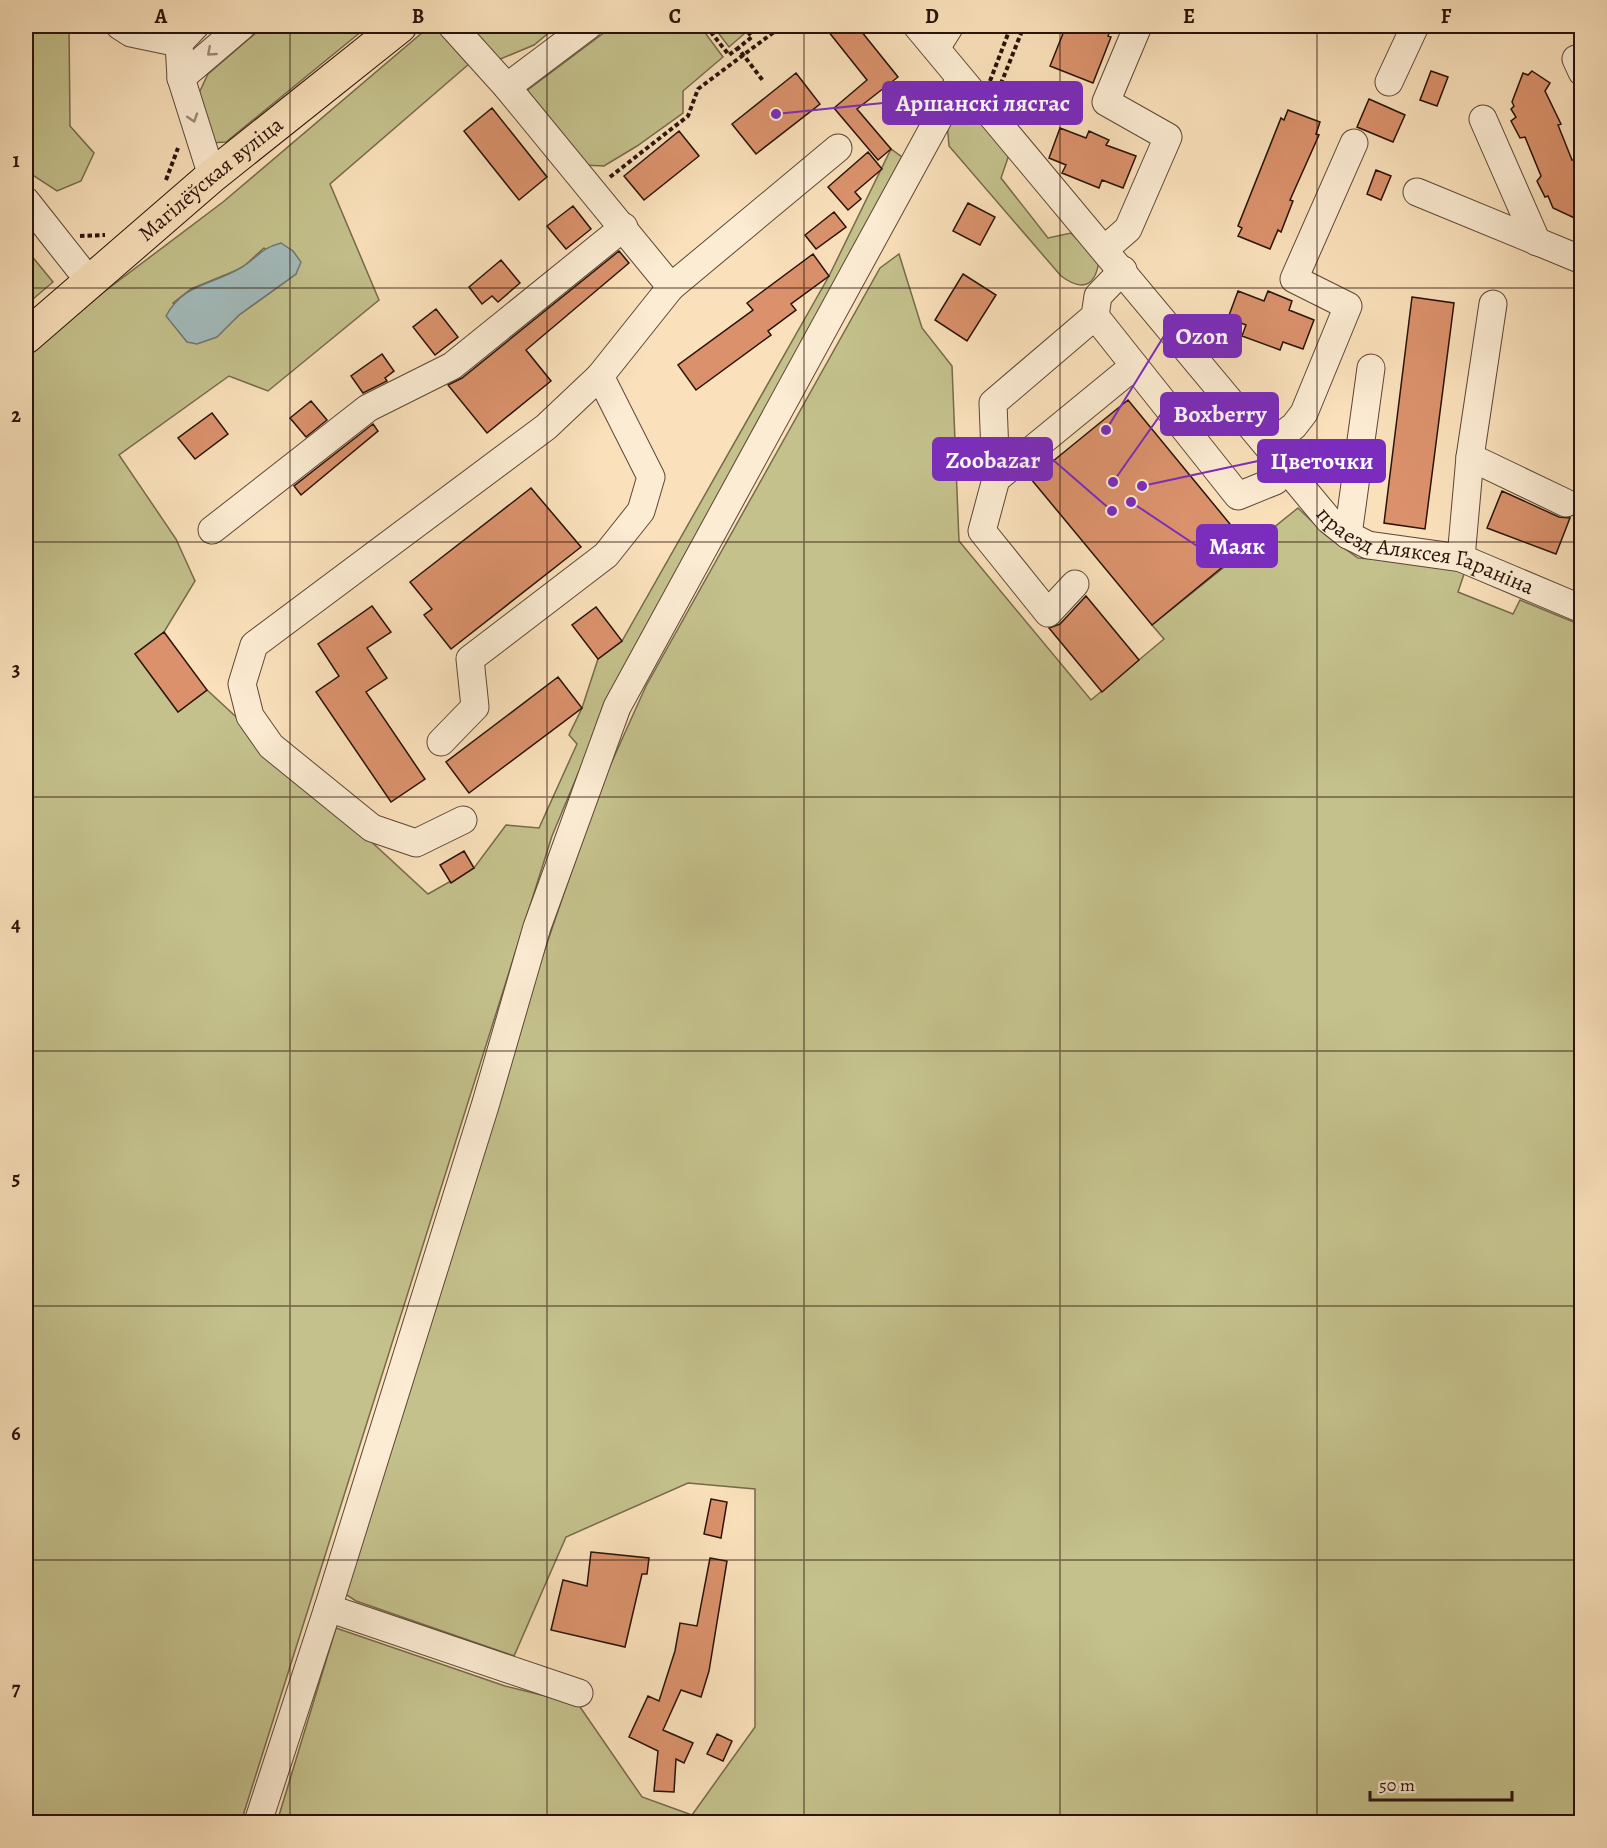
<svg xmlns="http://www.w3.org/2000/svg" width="1607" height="1848" viewBox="0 0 1607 1848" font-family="Alegreya,serif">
	<rect width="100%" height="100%" fill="#fae1bb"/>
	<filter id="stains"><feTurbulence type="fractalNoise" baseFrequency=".00333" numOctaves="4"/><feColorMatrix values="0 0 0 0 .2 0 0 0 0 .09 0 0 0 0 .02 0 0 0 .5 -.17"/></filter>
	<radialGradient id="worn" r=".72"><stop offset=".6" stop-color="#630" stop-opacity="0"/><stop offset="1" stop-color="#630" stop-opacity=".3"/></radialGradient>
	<!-- green -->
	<path fill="#c4c18c" stroke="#766a4b" stroke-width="1.5" fill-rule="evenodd" d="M26,26H69L70,126L94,153L81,181L57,191L34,176L26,166Z
		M264,26H368L226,142L209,143L199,93L208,74Z
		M468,26H557L534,45L498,60Z
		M613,26H700L723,57L683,91V113L637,146L604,166L583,165L525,92Z
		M713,26H738L744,34L729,47Z
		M440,31L469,64L330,184L379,300L268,391L229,376L119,455L176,539L195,581L164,632L135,654L178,712L207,690L428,894L474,868L506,825L539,828L577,744L569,735L582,708L598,659L622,641L829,276L891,149L902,157L600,721L552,836L241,1822H26V357L105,291L223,202L423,32ZM264,248L296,274L239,315L217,336L173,303L191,289L242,268Z
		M970,105L1010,152L1001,178L1048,238L1071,233L1099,261C1095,288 1081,291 1061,276L949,146L947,123L959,106Z
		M26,249L53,282L26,305Z
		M899,254L922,328L952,366L959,541L1091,700L1164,639L1152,625L1298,508L1327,536L1358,558L1449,564L1464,574L1458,592L1513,614L1520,600L1581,625V1822H277L336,1628L505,1686L578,1704L642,1797L692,1815L755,1727V1489L688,1483L566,1537L514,1656L356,1601L342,1592L531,990L600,788L646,686L880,268Z"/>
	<!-- water -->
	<path fill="#a3bbbb" stroke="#727774" stroke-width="1.5" d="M281,243L293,251L301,262L296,274L239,315L217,337L197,344L187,342L166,316C184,283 213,285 242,267C259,257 259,249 281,243Z"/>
	<!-- building -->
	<path fill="#db926c" stroke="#29120a" stroke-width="1.5" d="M824,26H857L898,77L857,109L891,149L878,160L834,108L867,80Z
		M1066,26H1112L1108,36L1111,37L1093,83L1050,66Z
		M1431,71L1448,77L1437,106L1420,100Z
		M1532,71L1550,83L1545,91L1561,124L1558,125L1572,160H1577L1581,172V221L1553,208L1548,196L1545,197L1537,181L1541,176L1525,137L1520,138L1511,121L1516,117L1511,109L1514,106L1512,102L1523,73L1528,75Z
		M796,73L820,104L756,154L732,124Z
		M1369,99L1405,115L1393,142L1357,127Z
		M492,108L547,177L519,200L464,131Z
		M1288,110L1320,122L1316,134L1319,135L1290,200L1293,201L1281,232L1278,230L1270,249L1238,236L1242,228L1238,226L1281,118L1284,120Z
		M1060,128L1086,138L1089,131L1109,140L1106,145L1136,156L1123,188L1102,180L1099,188L1062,173L1066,165L1049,158Z
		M679,131L699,156L644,200L624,176Z
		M868,152L882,169L855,192L861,199L848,210L828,187Z
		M1376,170L1391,176L1381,200L1367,194Z
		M968,203L995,217L980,245L953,231Z
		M573,206L591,229L566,249L547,226Z
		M834,212L846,227L816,249L805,235Z
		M619,251L629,263L526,350L551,381L487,433L448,385L462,378Z
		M813,254L829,276L791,304L796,310L768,331L771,335L696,390L678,365L753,310L747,303Z
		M501,260L520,283L498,302L492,296L482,304L469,287Z
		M963,274L996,295L967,341L935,320Z
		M1238,291L1264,301L1268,291L1292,301L1289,310L1314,320L1303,349L1283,342L1280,350L1242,336L1246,325L1228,318Z
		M1412,297L1454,303L1425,529L1384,523Z
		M436,309L458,337L435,355L413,327Z
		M382,354L394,371L385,378L387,381L363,393L351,376Z
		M1128,400L1248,546L1152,625L1031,479Z
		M311,401L327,420L306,437L290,418Z
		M212,413L228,434L195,459L178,438Z
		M373,424L378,431L301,495L294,486Z
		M531,488L581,547L451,649L424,615L432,609L410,582Z
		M1502,491L1559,517L1570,518L1556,554L1487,528Z
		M1086,596L1139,660L1102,692L1049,628L1060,624Z
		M372,606L391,632L367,648L387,678L366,692L425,779L391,802L316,692L339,676L318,644Z
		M596,607L622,641L598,659L572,625Z
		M164,632L207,690L178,712L135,654Z
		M558,677L582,708L469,793L446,762Z
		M464,851L474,868L451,883L440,865Z
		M711,1499L727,1502L721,1538L704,1534Z
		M591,1552L649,1558L647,1574H642L625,1647L551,1630L563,1580L587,1586Z
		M710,1558L727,1561L709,1671L701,1697L681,1690L663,1730L693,1743L684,1763L676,1759L674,1792L654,1791L658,1751L629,1737L648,1696L659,1701L675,1651L680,1623L697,1626Z
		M717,1734L732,1741L723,1761L707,1754Z"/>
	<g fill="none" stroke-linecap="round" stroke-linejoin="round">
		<!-- minor casing -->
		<g stroke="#5d4636" stroke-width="29">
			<g id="minor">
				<path d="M120,26L131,33L179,43"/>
				<path d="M195,26L179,43L181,78L212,176"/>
				<path d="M452,26L507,87L671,287L600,376L546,427L254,645L242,684L250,716L271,746L372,828L416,843L463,820"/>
				<path id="s1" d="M917,26L1329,520L1348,535L1368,545L1461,558L1582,609"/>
				<path d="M936,48L950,26"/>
				<path d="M1576,59L1582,72"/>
				<path d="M181,78L242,26"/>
				<path d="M1389,82L1415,26"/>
				<path d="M507,87L588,26"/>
				<path d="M1483,119L1537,242"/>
				<path d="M1417,192L1582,260"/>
				<path d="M26,201L90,282"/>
				<path d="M1105,249L1128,229L1168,137L1106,102L1138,26"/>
				<path d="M671,287L838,148"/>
				<path d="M1095,316L1238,496L1275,481L1283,465"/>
				<path d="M1268,446L1294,426L1304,413L1348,306L1294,279L1354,143"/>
				<path d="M1470,457L1566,503"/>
				<path d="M996,479L1134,366"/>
				<path d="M212,530L368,408L452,366L624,227"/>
				<path d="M1348,535L1371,368"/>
				<path d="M1461,558L1470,457L1493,304"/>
				<path d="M1075,584L1048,613L982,531L996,479L993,403L1095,316L1098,296L1123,270"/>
				<path d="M441,742L475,707L470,659L606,555L641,511L651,477L600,376"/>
				<path d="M328,1608L579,1693"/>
				<path d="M258,1822L328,1608L485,1106L537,927L617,707L960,79"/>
			</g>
		</g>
		<!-- major casing -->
		<g stroke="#29120a" stroke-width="35">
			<g id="major">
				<path id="s2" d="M26,337L212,176L400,26"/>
			</g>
		</g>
		<!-- path -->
		<path stroke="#29120a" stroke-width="4" stroke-dasharray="4.5 3" stroke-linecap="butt" d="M706,26L729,55L738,48
			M743,26L752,37L738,48L764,82
			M990,81L1011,26
			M998,91L1024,26
			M610,177L688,116L698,89L782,26
			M166,180L178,148
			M80,236L105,235
			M1209,340L1219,344"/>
		<!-- minor -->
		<use href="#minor" stroke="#fcecd3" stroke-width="27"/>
		<!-- major -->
		<use href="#major" stroke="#fae1bb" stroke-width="33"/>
	</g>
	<!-- one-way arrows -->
	<defs><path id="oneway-chevron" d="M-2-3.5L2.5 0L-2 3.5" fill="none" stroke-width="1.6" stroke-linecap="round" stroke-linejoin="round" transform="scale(1.5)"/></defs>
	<g stroke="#9d8a79">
		<use href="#oneway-chevron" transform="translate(211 52) rotate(139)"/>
		<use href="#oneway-chevron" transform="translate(193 118) rotate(72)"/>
	</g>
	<!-- grid -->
	<path fill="none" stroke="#29120a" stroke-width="1.5" stroke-opacity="0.55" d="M290,26V1822M547,26V1822M804,26V1822M1060,26V1822M1317,26V1822M26,288H1582M26,542H1582M26,797H1582M26,1051H1582M26,1306H1582M26,1560H1582"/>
	<g text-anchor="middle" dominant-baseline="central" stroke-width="4.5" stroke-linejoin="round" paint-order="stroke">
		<!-- street labels -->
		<g font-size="22" fill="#29120a" stroke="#fcecd3">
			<text stroke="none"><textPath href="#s2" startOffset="243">Магілёўская вуліца</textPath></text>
			<text stroke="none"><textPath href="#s1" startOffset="746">праезд Аляксея Гараніна</textPath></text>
		</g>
	</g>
	<!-- callouts -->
	<path fill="none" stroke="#7b2cbf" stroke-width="2" d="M776 114L883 103M1106 430L1164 336M1113 482L1161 414M1112 511L1052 459M1142 486L1258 461M1131 502L1197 546"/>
	<g fill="#7b2cbf" stroke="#fcecd3" stroke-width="2">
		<circle cx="776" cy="114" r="6"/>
		<circle cx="1106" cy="430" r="6"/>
		<circle cx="1113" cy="482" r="6"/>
		<circle cx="1112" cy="511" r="6"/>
		<circle cx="1142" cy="486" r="6"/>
		<circle cx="1131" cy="502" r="6"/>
	</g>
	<g fill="#7b2cbf" stroke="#7b2cbf" stroke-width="2">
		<rect x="883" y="82" width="199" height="42" rx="6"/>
		<rect x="1164" y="315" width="77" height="42" rx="6"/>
		<rect x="1161" y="393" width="117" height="42" rx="6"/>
		<rect x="933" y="438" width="119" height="42" rx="6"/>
		<rect x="1258" y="440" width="127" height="42" rx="6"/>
		<rect x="1197" y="525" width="80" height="42" rx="6"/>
	</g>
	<g font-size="24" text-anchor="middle" font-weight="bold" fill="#fff">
		<text x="983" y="111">Аршанскі лясгас</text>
		<text x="1202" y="344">Ozon</text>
		<text x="1220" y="422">Boxberry</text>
		<text x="993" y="468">Zoobazar</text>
		<text x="1322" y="469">Цветочки</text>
		<text x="1237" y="554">Маяк</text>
	</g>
	<!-- margin -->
	<rect width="1607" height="1848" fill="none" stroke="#fae1bb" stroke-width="66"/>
	<!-- scale -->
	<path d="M1370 1791v9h142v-9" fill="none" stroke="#29120a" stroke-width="3"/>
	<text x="1379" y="1791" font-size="18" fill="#29120a" stroke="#fcecd3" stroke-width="4.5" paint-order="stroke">50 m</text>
	<rect x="33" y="33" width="1541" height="1782" fill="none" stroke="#29120a" stroke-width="2"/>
	<g font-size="20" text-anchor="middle" font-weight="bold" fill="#29120a">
		<text x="161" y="23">A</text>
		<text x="418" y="23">B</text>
		<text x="675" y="23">C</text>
		<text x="932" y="23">D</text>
		<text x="1189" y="23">E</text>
		<text x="1446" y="23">F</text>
		<text x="16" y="167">1</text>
		<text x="16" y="422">2</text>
		<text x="16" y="676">3</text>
		<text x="16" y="931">4</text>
		<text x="16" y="1185">5</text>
		<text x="16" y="1440">6</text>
		<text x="16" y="1695">7</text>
	</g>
	<rect width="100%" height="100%" filter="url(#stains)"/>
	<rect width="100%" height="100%" fill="url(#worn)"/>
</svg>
